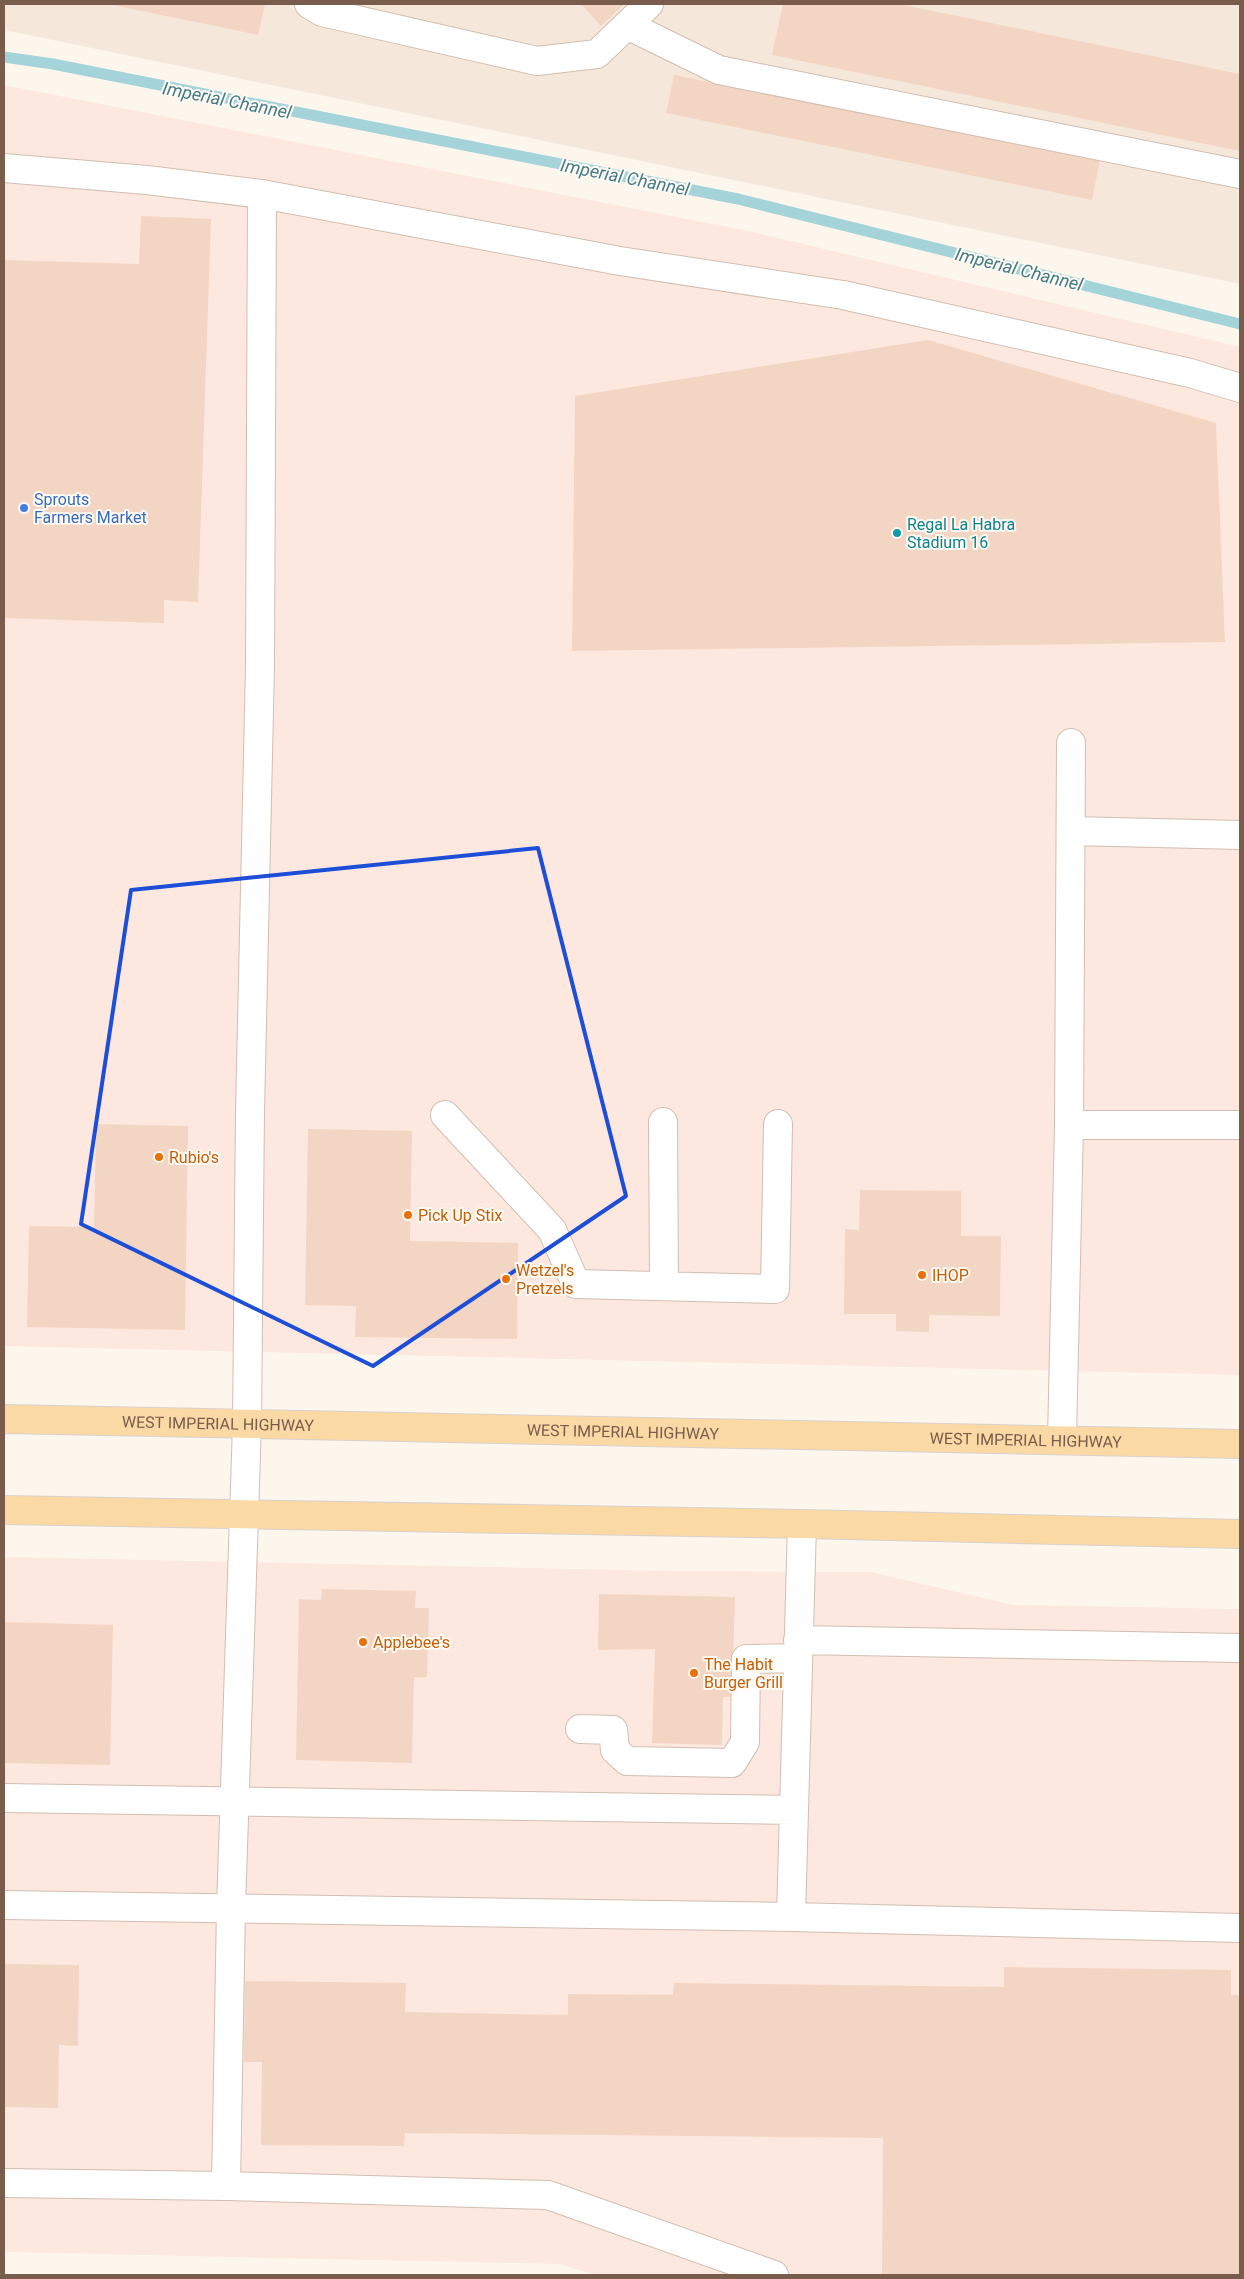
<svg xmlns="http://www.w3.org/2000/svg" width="1244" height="2279" viewBox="0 0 1244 2279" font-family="Roboto,sans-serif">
	<rect width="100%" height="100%" fill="#fdf6ec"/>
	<!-- residential -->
	<path fill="#f5e8da" d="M4,4H1240V284L4,30Z"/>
	<!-- commercial -->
	<path fill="#fde8e0" d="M4,85L748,231L1240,347V1375L4,1346Z
		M4,1557L674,1571L870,1572L1013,1605L1240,1609V2275H596L559,2264L4,2252Z"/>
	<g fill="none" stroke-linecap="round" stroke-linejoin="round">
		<!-- stream -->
		<path stroke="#a5d3da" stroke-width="11" d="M4,57L53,64L738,199L1240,324"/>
	</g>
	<!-- building -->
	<path fill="#f3d5c3" d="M108,4H265L258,35Z
		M581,4H624L601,26Z
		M783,4H899L1240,74V151L772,55Z
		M674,75L1100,160L1092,200L666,113Z
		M141,216L211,219L198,602L164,600V623L4,618V260L139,264Z
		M928,340L1216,423L1225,642L572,651L575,396Z
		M96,1124L188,1126L185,1330L27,1327L29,1226L94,1227Z
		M308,1129L412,1131L410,1241L518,1243L517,1339L355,1337L356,1306L305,1305Z
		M860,1190L961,1191V1236H1001L1000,1316L929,1315V1332L896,1331V1314H844L845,1229L859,1230Z
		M322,1589L416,1591L415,1608H429L427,1677H414L412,1763L296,1760L299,1599L321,1600Z
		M599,1594L735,1597L732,1697H723L722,1745L652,1743L655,1649L598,1650Z
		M4,1622L113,1625L110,1765L4,1763Z
		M4,1964L79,1965L78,2046L59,2045L58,2108L4,2107Z
		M1004,1967L1231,1970V1995H1240V2275H882L883,2138L405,2133L404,2146L261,2145L262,2062H244L245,1981L406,1983L405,2012L568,2015V1994L673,1995L674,1983L1004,1987Z"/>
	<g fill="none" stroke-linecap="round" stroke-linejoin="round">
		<!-- minor casing -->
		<g stroke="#d1beb0" stroke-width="30">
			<path id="minor" d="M309,4L322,12L537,61L597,54L649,4
				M627,25L719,70L1240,174
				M4,168L147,180L262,194L260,666L250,1111L247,1425L231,1908L226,2186
				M262,194L620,261L843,295L1190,373L1240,388
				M1071,831L1240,835
				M445,1115L552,1230L576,1284L775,1289L778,1124
				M663,1122L664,1286
				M1069,1125H1240
				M1062,1440L1069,1125L1071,743
				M802,1524L791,1917L1240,1928
				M798,1640L1240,1648
				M580,1729L613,1730L615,1750L627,1761L732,1763L745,1742L746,1659L798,1658
				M4,1798L794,1810
				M4,1905L791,1917
				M4,2183L226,2186L548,2195L774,2275"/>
		</g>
		<!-- major casing -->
		<g stroke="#dad1cd" stroke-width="30">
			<g id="major">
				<path id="s1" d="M4,1419L1240,1444"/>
				<path d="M4,1510L802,1524L1240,1534"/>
			</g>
		</g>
		<!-- minor -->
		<use href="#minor" stroke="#fff" stroke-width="28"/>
		<!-- major -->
		<use href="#major" stroke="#fbd9a5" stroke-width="28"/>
	</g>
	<!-- marked area -->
	<path fill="none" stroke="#1d4ed8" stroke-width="4" stroke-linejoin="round" d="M538,848L626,1196L373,1366L81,1224L131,890Z"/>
	<!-- markers -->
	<circle fill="#3f7fe0" stroke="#fffaf3" stroke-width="2" cx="24" cy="508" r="5"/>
	<circle fill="#0f9aa8" stroke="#fffaf3" stroke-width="2" cx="897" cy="533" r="5"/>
	<g fill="#e8710a" stroke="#fffaf3" stroke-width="2">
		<circle cx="159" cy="1157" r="5"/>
		<circle cx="408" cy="1215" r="5"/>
		<circle cx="922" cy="1275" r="5"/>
		<circle cx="506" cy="1279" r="5"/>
		<circle cx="363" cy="1642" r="5"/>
		<circle cx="694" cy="1673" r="5"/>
	</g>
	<g text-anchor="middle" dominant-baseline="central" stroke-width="4" stroke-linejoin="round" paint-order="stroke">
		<!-- shop labels -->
		<g font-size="16" fill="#366cbe" stroke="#fffaf3" text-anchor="start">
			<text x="34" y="499">Sprouts<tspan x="34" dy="18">Farmers Market</tspan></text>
		</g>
		<!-- culture labels -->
		<g font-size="16" fill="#0d838f" stroke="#fffaf3" text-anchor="start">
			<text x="907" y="524">Regal La Habra<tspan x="907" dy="18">Stadium 16</tspan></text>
		</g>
		<!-- food labels -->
		<g font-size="16" fill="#c56008" stroke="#fffaf3" text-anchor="start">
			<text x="169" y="1157">Rubio's</text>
			<text x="418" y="1215">Pick Up Stix</text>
			<text x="516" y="1270">Wetzel's<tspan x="516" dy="18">Pretzels</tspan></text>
			<text x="932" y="1275">IHOP</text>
			<text x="373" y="1642">Applebee's</text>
			<text x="704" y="1664">The Habit<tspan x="704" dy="18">Burger Grill</tspan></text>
		</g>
		<!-- street labels -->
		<g font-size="16" fill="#7a5c4d" stroke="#fffaf3">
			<text stroke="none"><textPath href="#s1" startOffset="214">WEST IMPERIAL HIGHWAY</textPath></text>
			<text stroke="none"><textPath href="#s1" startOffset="619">WEST IMPERIAL HIGHWAY</textPath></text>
			<text stroke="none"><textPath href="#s1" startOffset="1022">WEST IMPERIAL HIGHWAY</textPath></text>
		</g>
		<!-- water labels -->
		<g font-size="18" font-style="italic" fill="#437c86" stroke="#fffaf3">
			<text transform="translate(227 100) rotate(11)">Imperial Channel</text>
			<text transform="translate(625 177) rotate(11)">Imperial Channel</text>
			<text transform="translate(1019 269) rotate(14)">Imperial Channel</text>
		</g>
	</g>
	<!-- border -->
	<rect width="1244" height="2279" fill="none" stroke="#7a5c4d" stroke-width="10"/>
</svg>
